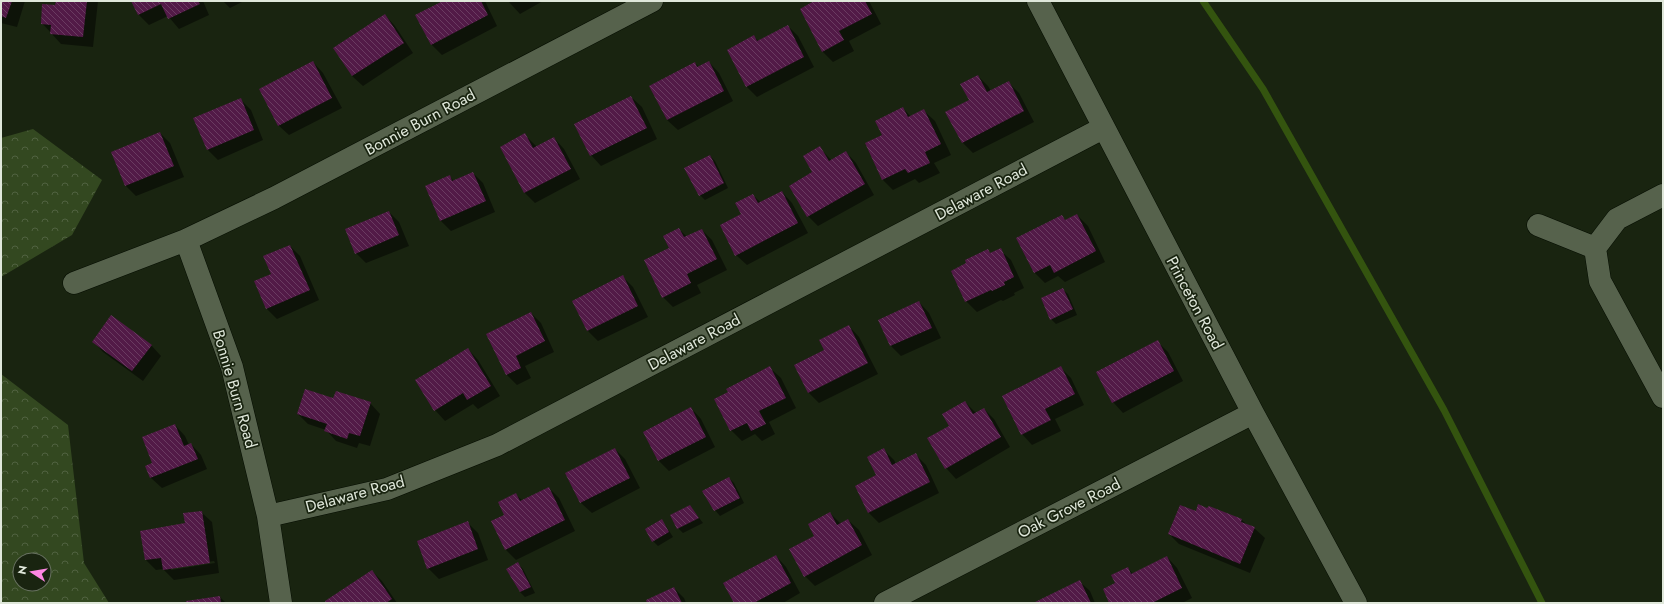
<svg xmlns="http://www.w3.org/2000/svg" width="1664" height="604" viewBox="0 0 1664 604" font-family="Jost,sans-serif">
	<defs>
		<pattern id="forest-crowns" width="20" height="18" patternUnits="userSpaceOnUse"><rect width="20" height="18" fill="#334820"/><path d="M2 6a3 3 0 1 1 6 0M12 15a3 3 0 1 1 6 0" fill="none" stroke="#506240"/></pattern>
		<pattern id="building-back-hatch" width="6" height="6" patternUnits="userSpaceOnUse"><rect width="6" height="6" fill="#521a47"/><path d="M-1 5l2 2M0 0l6 6M5-1l2 2" fill="none" stroke="#6a3b61"/></pattern>
	</defs>
	<rect width="100%" height="100%" fill="#192410"/>
	<!-- forest -->
	<path fill="url(#forest-crowns)" fill-rule="evenodd" d="M33,129L102,180L72,235L1,277V138Z
		M1,374L68,425L84,563L109,603H1ZM20,560H44V584H20Z"/>
	<!-- shadow -->
	<path fill="#0007" fill-rule="evenodd" d="M1,1H25L17,27L1,23Z
		M57,1H98L93,47L61,44L42,23L56,6Z
		M132,1H203L209,15L179,29L168,16L149,25L139,15Z
		M223,1H244L230,8Z
		M445,1H485L497,26L442,55L431,44Z
		M508,1H543L520,14Z
		M816,1H869L881,24L849,41L854,51L833,62L822,51Z
		M385,15L395,26L413,53L363,86L352,76L335,48Z
		M788,26L798,36L814,67L757,97L747,87L754,37L759,41Z
		M313,62L323,73L342,108L289,135L278,125Z
		M709,62L719,73L733,101L678,130L667,120L650,86L695,63L699,67Z
		M978,76L988,86L991,91L1008,82L1019,93L1034,122L973,153L963,143L947,113L970,101Z
		M631,97L642,107L657,139L601,166L591,155Z
		M240,99L251,110L263,140L218,160L207,149Z
		M903,108L911,117L924,111L935,121L951,155L934,163L940,173L919,183L915,179L893,190L883,180L866,144L883,135Z
		M160,133L170,143L184,177L136,196L126,186L112,152Z
		M525,135L537,147L554,138L564,149L580,179L535,203L525,193L501,147Z
		M820,148L832,161L846,152L856,163L874,195L818,226L808,216L813,173Z
		M710,156L715,161L728,188L705,200L700,195Z
		M473,173L483,183L495,212L451,231L441,221L449,176L454,181Z
		M782,192L792,203L808,233L747,265L736,255L742,214L753,195L761,203Z
		M389,212L399,222L409,246L366,263L356,253Z
		M1077,215L1088,226L1105,262L1065,282L1058,276L1045,283L1034,272L1062,216L1066,221Z
		M679,229L687,237L702,230L712,240L727,270L697,285L701,293L673,307L663,297L670,248Z
		M290,246L300,256L319,300L277,319L267,309L272,275Z
		M987,250L991,254L1000,250L1011,260L1024,288L1014,293L1015,295L1003,301L1001,300L977,312L966,301Z
		M622,276L633,287L648,317L598,341L588,331L574,301Z
		M1062,289L1068,294L1077,315L1056,324L1051,319Z
		M919,302L929,313L941,338L901,356L891,346Z
		M531,313L541,323L554,352L525,366L531,378L517,385L507,375L488,334Z
		M849,326L859,337L878,374L819,403L809,393L795,365L825,350Z
		M93,341L151,345L161,356L143,381L103,352Z
		M1157,341L1168,352L1183,381L1123,413L1113,402Z
		M468,349L478,360L500,396L478,409L473,404L445,421L435,410Z
		M770,368L781,378L796,408L769,422L775,434L762,441L755,434L742,441L731,430Z
		M1061,368L1071,378L1084,405L1055,419L1061,431L1032,445L1022,434Z
		M334,399L370,403L380,414L370,446L359,443L357,448L336,441L326,430L308,424L298,414Z
		M965,402L976,413L984,409L994,419L1010,447L956,479L946,468L950,426Z
		M691,408L701,419L715,447L669,471L659,461L644,432Z
		M175,425L185,436L189,445L191,444L201,455L207,469L162,488L151,478L147,466L154,463Z
		M615,449L625,459L640,488L592,513L581,503L567,474Z
		M884,450L894,460L896,464L916,455L926,465L939,493L879,523L869,513L856,486L877,475Z
		M729,478L734,483L744,503L720,516L715,510Z
		M549,488L559,498L575,531L516,560L506,550L492,522L506,515L516,495L523,501Z
		M690,506L703,523L683,533L678,528Z
		M1209,507L1242,520L1247,525L1254,528L1265,538L1250,573L1179,544L1169,534L1196,512L1208,509Z
		M201,512L212,522L219,573L174,580L163,569L156,570L146,560ZM214,561L215,563L171,570V568Z
		M830,513L841,524L848,520L859,530L872,555L815,586L805,576L816,536Z
		M661,521L666,526L673,537L658,546L653,541Z
		M467,522L478,533L488,560L439,579L428,568Z
		M776,556L786,567L800,593L783,603H735Z
		M1167,557L1177,568L1192,598L1182,603H1110L1116,584L1128,568L1133,574Z
		M518,564L523,569L535,593L525,597L520,592Z
		M372,571L382,581L397,603H327Z
		M1079,581L1090,591L1095,603H1036Z
		M674,588L684,598L686,603H648Z
		M220,597L226,603H187Z"/>
	<g fill="none" stroke-linecap="round" stroke-linejoin="round">
		<!-- stream -->
		<path stroke="#34540f" stroke-width="7" d="M1203,1L1263,89L1444,410L1542,603"/>
	</g>
	<!-- building -->
	<path fill="url(#building-back-hatch)" d="M1,1H12L6,18L1,16Z
		M56,1H87L83,37L50,34L51,25L41,24L42,4L55,5Z
		M131,1H198L200,4L168,19L161,4L138,15Z
		M443,1H481L488,15L431,45L415,15Z
		M814,1H865L872,14L839,31L844,40L822,52L800,9Z
		M385,14L404,43L352,76L333,48Z
		M788,25L804,57L746,87L727,50L754,35L757,41Z
		M313,61L332,98L278,126L259,89Z
		M709,61L724,91L667,120L649,86L695,62L697,67Z
		M978,75L987,92L1009,81L1024,111L962,143L945,112L969,100L960,84Z
		M631,96L647,128L590,156L574,124Z
		M241,98L254,130L207,150L193,118Z
		M903,107L908,117L924,109L941,144L925,152L930,163L908,173L905,169L882,180L865,143L882,135L875,121Z
		M160,132L174,166L125,186L111,152Z
		M525,133L533,148L554,137L571,169L524,193L500,147Z
		M820,146L829,161L846,151L865,184L807,217L789,186L812,172L803,156Z
		M710,155L724,183L699,196L684,168Z
		M473,172L486,201L440,221L425,186L450,175L452,181Z
		M782,191L798,223L735,256L720,225L741,214L735,203L753,194L758,203Z
		M389,211L399,235L355,254L345,229Z
		M1077,214L1096,251L1054,273L1050,265L1034,273L1016,238L1062,215L1065,220Z
		M679,228L684,237L702,229L717,259L687,274L691,283L662,298L644,260L669,248L663,236Z
		M290,245L310,290L266,309L254,281L271,274L263,256Z
		M1001,248L1014,277L1004,282L1005,285L992,291L991,290L965,302L951,271L966,263L965,260L988,249L990,253Z
		M623,275L638,306L587,331L572,301Z
		M1063,288L1073,309L1050,320L1041,298Z
		M919,301L932,328L890,346L878,320Z
		M531,312L545,341L516,356L521,368L506,375L486,334Z
		M111,315L152,345L132,371L92,342Z
		M849,325L868,363L808,393L794,365L824,350L819,340Z
		M1158,340L1174,371L1112,403L1096,372Z
		M468,348L491,386L467,400L463,393L434,411L415,380Z
		M770,366L786,398L759,411L766,424L751,431L747,423L730,431L714,399L728,392L726,389Z
		M1061,366L1075,394L1045,409L1051,420L1021,435L1002,396Z
		M305,389L333,398L336,391L371,402L360,436L349,433L347,439L324,431L327,424L297,414Z
		M965,401L973,414L984,408L1001,437L945,469L927,438L949,426L942,414Z
		M691,407L706,437L658,461L643,432Z
		M175,424L184,446L191,443L198,459L150,478L145,466L152,463L142,437Z
		M615,448L630,478L580,503L565,473Z
		M884,448L892,465L916,453L930,482L868,513L855,486L876,475L867,457Z
		M729,477L740,498L714,511L702,491Z
		M549,487L565,520L505,550L491,521L504,515L498,502L516,493L520,501Z
		M1198,504L1207,508L1209,506L1242,519L1241,522L1255,527L1240,564L1168,534L1180,505L1196,511Z
		M690,505L699,518L677,529L670,515Z
		M202,511L210,563L163,570L161,558L145,560L140,531L185,523L183,513Z
		M830,512L837,525L848,519L862,545L804,577L789,549L814,536L808,524Z
		M662,519L669,532L652,542L645,529Z
		M468,521L478,549L427,569L417,541Z
		M776,555L791,583L754,603H734L723,583Z
		M1167,556L1182,588L1152,603H1109L1103,589L1115,583L1111,575L1128,567L1131,574Z
		M518,562L531,587L520,592L506,569Z
		M372,570L392,599L386,603H326L325,601Z
		M1080,580L1091,603H1033Z
		M674,587L682,603H647L646,600Z
		M220,596L221,603H186V601Z"/>
	<g fill="none" stroke-linecap="round" stroke-linejoin="round">
		<!-- minor casing -->
		<g stroke="#050d00" stroke-width="23">
			<path id="minor" d="M1038,1L1253,413L1356,603
				M1538,225L1595,248
				M1595,248L1600,281L1663,397
				M1595,248L1617,219L1663,195
				M74,283L186,240
				M268,516L387,489L497,445L1103,128
				M281,603L268,516L232,367L186,240L274,198L652,1
				M885,603L1253,413"/>
		</g>
		<!-- minor -->
		<use href="#minor" stroke="#56624c" stroke-width="22"/>
	</g>
	<g text-anchor="middle" dominant-baseline="central" stroke-width="3.5" stroke-linejoin="round" paint-order="stroke">
		<!-- street labels -->
		<g font-size="16" fill="#dfe7da" stroke="#192410">
			<text transform="translate(420 122) rotate(-28)">Bonnie Burn Road</text>
			<text transform="translate(981 192) rotate(-28)">Delaware Road</text>
			<text transform="translate(1195 303) rotate(62)">Princeton Road</text>
			<text transform="translate(694 342) rotate(-28)">Delaware Road</text>
			<text transform="translate(235 389) rotate(74)">Bonnie Burn Road</text>
			<text transform="translate(355 494) rotate(-15)">Delaware Road</text>
			<text transform="translate(1069 508) rotate(-27)">Oak Grove Road</text>
		</g>
	</g>
	<!-- border -->
	<rect width="1664" height="604" fill="none" stroke="#dfe7da" stroke-width="4"/>
	<!-- north arrow -->
	<g transform="translate(32 572) rotate(282)"><circle r="19" fill="#192410" stroke="#687261"/>
	<path d="M0-3L7 15L0 10L-7 15Z" fill="#fd86e2"/>
	<text y="-6" font-size="11" font-weight="bold" text-anchor="middle" fill="#dfe7da">N</text>
	</g>
</svg>
